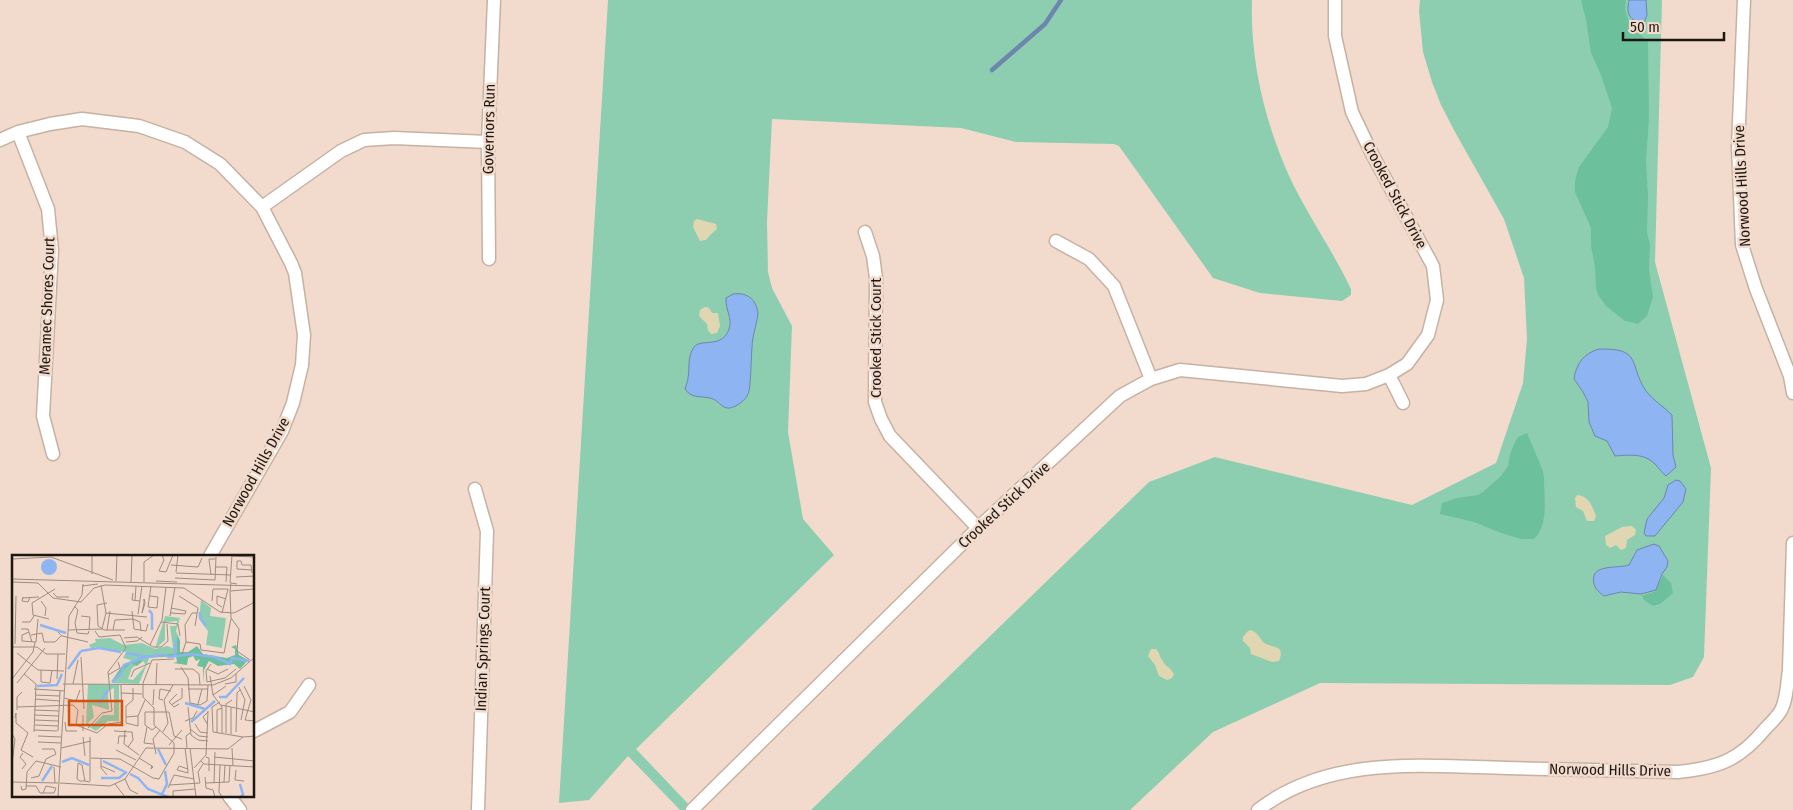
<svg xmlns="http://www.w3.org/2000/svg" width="1793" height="810" viewBox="0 0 1793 810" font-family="'Fira Sans Condensed',sans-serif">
	<rect width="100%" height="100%" fill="#f2dbcc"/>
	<!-- green -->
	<path fill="#8dceb1" d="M608,0H1252C1250,61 1265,123 1290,178C1308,216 1333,251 1351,289V295L1342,301L1260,293L1213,278L1119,146L1114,144L1016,142L961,128L772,119L767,221L768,272L772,288L792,326L788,432L803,519L834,555L636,749L694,810H680L628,756L589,800L559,803Z
		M1420,0H1662L1655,262L1711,468L1704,657L1693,677L1670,685L1320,683L1213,732L1130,810H811L1149,482L1215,457L1412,505L1496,463L1523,383L1527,339L1524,278L1504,219L1455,132L1441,105L1432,82L1423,52L1419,11Z"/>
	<!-- forest -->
	<path fill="#6cc09c" d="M1581,0H1626C1622,19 1635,29 1648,42L1649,118L1646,161L1648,196L1647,232L1650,245L1649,270L1653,297L1647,316L1638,324L1625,321L1606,306L1598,295L1596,288L1595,267L1591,246V228L1575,192C1574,183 1576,175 1579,167L1608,127L1612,108L1601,75L1591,53L1586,20Z
		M1527,433L1543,471L1544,478C1544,497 1549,525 1534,539H1521L1501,533L1474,522L1440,514L1442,503L1457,498L1478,495L1483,492L1501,476L1508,466L1510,454L1515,442L1518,437Z
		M1663,575L1671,583L1673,593L1660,604L1653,606L1644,600L1642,596L1656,591Z"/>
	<!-- sand -->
	<path fill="#e0d7b2" d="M697,219L716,224L717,229L710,235L706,240L700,241L693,227L694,221Z
		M705,307L709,308L712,313H718L720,326L717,333L711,334L708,330L707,324L699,316L700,310Z
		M1577,495C1589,496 1592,506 1596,516L1594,521H1587L1583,511L1576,507L1575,498Z
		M1632,526L1636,530L1635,535L1627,540L1626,548L1621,550L1616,545L1610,548L1606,545L1605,536L1622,527Z
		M1251,630C1258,633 1259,637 1263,642C1271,649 1286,643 1279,661L1272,662L1251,654L1250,648L1243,641V637L1248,631Z
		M1151,649H1156C1160,653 1159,656 1162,660C1165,666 1171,668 1174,674L1172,678L1167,680L1159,676L1155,665L1148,656Z"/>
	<!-- water -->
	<path fill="#8eb5f2" stroke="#6c86ae" d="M1629,0H1646L1647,15L1644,23C1629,21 1626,14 1629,0Z
		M733,294C747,292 756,299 758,313C757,324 752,336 752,348C751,356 751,389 748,394C746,400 736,407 730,408C722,409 720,402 713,399C703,395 692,400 685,389C686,385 688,381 688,378C690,367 687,357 694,347C701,338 722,349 729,329C733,319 725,309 726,298Z
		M1599,349C1643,348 1628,364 1646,391C1653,400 1664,407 1672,415L1673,455L1676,467L1666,476C1662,473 1659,468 1655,464C1644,453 1629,455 1615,456L1607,441L1595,436L1589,422L1588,402L1583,392L1574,379C1576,364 1584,353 1599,349Z
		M1676,480L1680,481L1686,489L1683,502L1655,536H1646L1644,533L1647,519L1664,498L1668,485Z
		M1654,544L1659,546L1668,561L1667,567L1662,574L1656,590L1641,594L1621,592L1604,596C1600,593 1595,589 1594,584C1589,563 1617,569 1629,565L1637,550Z"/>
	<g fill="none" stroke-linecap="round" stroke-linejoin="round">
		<!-- stream -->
		<path stroke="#6c86ae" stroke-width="4.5" d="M992,70L1045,24L1061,0"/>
		<!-- minor casing -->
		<g stroke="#c6b1a2" stroke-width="15">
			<path id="minor" d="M1744,0L1738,147L1742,245L1756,289L1790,376L1793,393
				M18,132L48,209L52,250L43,416L53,454
				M0,140L18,132L50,124L82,119L139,126L185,142L220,164L262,207L291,263L295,273L304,335L302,365L293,403L282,431L210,556
				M262,207L341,151L364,140L394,138L488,142
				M865,232L873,256L876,278L875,402L881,419L890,436L978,528
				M1056,241L1089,259L1114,286L1151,379
				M489,259L488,142L494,0
				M1389,375L1403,403
				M475,489L487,531L478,810
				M254,731L290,712L309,685
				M229,796L240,810
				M692,810L978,528L1120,396L1151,379L1180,370L1342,386L1366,384L1389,375L1407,364L1428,335L1437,300L1433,266L1372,154L1352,112L1335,36V0
				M1258,810C1329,755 1422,766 1507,768C1564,769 1621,771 1678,772C1717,768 1739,761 1765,729C1770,724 1776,718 1780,712C1787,701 1787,683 1789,670L1793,543"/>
		</g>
		<!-- minor -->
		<use href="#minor" stroke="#fff" stroke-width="12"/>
	</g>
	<g text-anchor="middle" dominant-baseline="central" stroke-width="5" stroke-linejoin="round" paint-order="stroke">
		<!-- street labels -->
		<g font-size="15" fill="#1e1711" stroke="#f2dbcc">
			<text transform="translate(489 129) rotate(-89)">Governors Run</text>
			<text transform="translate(1742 186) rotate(-93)">Norwood Hills Drive</text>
			<text transform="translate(1395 195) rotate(62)">Crooked Stick Drive</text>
			<text transform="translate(47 306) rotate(-88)">Meramec Shores Court</text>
			<text transform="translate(876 338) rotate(-90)">Crooked Stick Court</text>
			<text transform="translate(256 472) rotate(-61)">Norwood Hills Drive</text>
			<text transform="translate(1004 505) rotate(-43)">Crooked Stick Drive</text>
			<text transform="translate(483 649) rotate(-88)">Indian Springs Court</text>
			<text transform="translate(1610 770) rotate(1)">Norwood Hills Drive</text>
		</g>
	</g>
	<!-- overview -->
	<g transform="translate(12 555)">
		<rect width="242" height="242" fill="#f2dbcc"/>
		<path d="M189,45L199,53L198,61L214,63L210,93L194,90L196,76L187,64ZM153,61L168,63L164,76L168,85L166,98L138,101L127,129L100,128L119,105L111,103L114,97L83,92L80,95L77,90L84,87L83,84L98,83L112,90L130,88L143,94ZM165,66L164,71H158L161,93L155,91L143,94L153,85V67ZM131,106L134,110L121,125L116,124L120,113ZM76,129L107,130V166H96L84,176L74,170ZM102,133V160H91L79,172L76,168L82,162L80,150L97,155L96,136Z" fill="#8dceb1" fill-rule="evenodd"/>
		<path d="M165,80L168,86V97H176L185,91L191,99L215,103L223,100V94L219,92L224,90L227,100L236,105L228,114L222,109L206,111L197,106L192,115L191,129V112L185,111L188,104L184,106L181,101L176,103L175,110L161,108L165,107L164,101L134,103L115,98L138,101L165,98ZM125,104L131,106L125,111L119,108L99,127L110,111Z" fill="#6cc09c"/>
		<path d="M29 12a8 8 0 1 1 16 0a8 8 0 1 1-16 0Z" fill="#8eb5f2"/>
		<path fill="none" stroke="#8eb5f2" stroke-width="2.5" d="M137,55L140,59V75M188,57V62L194,71M28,70L54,78M69,96L87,93L109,97M114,98L134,102L150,100M151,99L157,102L179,99L203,102L218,109L220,103L237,106M163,100L164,84M56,114L69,96M100,127L109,119L112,110L133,102M25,131L45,130L50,119M207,142H214L232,123M87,148L96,135M173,148L193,154M179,167L203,146M146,194L154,210M91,206L115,218M50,207L60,203L77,210M118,219L126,223L136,234L156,242M89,223H107L113,218M30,226L40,211M228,229L231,240L228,242M150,239L155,229L153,216"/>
		<path fill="none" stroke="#9d8d81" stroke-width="1" d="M80,0V19M150,0L152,5L147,16L154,17M220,1L243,2M0,4L39,2L101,25M229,6H225V14L240,15M229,6L230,10H239L240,18M159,10L186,12L190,3M204,12H215L214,27M154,17L161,0M164,17L166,0M164,18L219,20M199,20L197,4H203M224,22L243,21M163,23L203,25L204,2M0,24L243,31M104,26L105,0M144,26L165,27M0,27L26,28L41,43L69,47L82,33L93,30L172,33L208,57L222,58L243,47M119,27L120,0M132,27V7L142,0M218,28L220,0M225,29L219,28L218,36L243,34M70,31L86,29M218,36L219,63L227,74L225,96L238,105M41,38L45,42H57M121,38L120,45L128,46M138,41L146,42L145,53L136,52L139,31M167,41L186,53L183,71M11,42L10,46L16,47L18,42M10,43L27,42M132,44L133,48L130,58L132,48ZM29,46L34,53L33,61M123,46L124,31M200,46L201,34H216L210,58M95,48L85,50L86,71L92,75H113M62,51L66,55L63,68L65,78L76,79L77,76M210,52L205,49V41L214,44M120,56L122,74L134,76L136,69M94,58L135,62M159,58L173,59L174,56L159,53M126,59L130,31M69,61L78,62L77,75M158,61L163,32M37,64L21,60L20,48L43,34M10,67H18L22,61M149,67L166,69L168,81M9,74H16L20,87M56,75L90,74L94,58L89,30M95,75L98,56M101,75L103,65L121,64L128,67L129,76M17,77L10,80V86L24,87L26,64M46,77L50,81L76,87M19,80L30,78L32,87H43L49,81M112,83L125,82L141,92H149L156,86L155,69M114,87L125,86L130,82M174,87L173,70L180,58H185M3,89L4,41M138,90L150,65L154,32M0,92H25L34,99H53M5,98L26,115L52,116M170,99L174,87L188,89L189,95L212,98L219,64M69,102L72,154M199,109L194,116L195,127L213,123L224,114M169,112L176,123L178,148L188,150L195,146L196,130M163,114H181L187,119L188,130M195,114L206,119L216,114M29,115V127L38,128L40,115M12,119L24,129L22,177M96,120L108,113L106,107M198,121L201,140L210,152V178M119,122L122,115L138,108M0,124L21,97L23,87M45,124L46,99M5,128L33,93M51,129L201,130L219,123L243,102M61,129L66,105M213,129L224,127V119M144,130L145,108M232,131L239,145L233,165L243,166M227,132L233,145L229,165M121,133V145L114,151V168L126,171V161M22,134L53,136M176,134H196M109,138L130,139M165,139L157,147L162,152L167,149M23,140L48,141M201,140L214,131M52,143L64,146L68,135M23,144L47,146M151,145L147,144L148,134L159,136M208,147L200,152L201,177L231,182M186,149L190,134M141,150L142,134M159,150L170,143V133M209,150L243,157M5,152L61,150L66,155L64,170L85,178L96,169L110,167L109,130M176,152L179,180L186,185L196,186M219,152V179M5,155V142L10,137M22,155L47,156M22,160L47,161M114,162L126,161L133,145M3,163L4,158V168L16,178L9,195L21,202M23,165L46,166M173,166L181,163L185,156M53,167L54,176H65M183,169L188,177L196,178M23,170L46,171M196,170L191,162L196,157M135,172L132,188L141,189M144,172L140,175L133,170V157H157L162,181L170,184M76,173L90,158L100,156L96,117L114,93L108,80L87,82L83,76M178,174L187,181L196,182M22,175L45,176M113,175L112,189L127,200M46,176L48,136M71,176V160M102,176L120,177L121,185L116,192M151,177L156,168L152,145L161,130M224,177L225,138L228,135M205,178V155L210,153M214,178V149L220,145M0,179L3,184L0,209M26,181L49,182M71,182L73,201M78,182V226M26,187L49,188M106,189L107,181H115M157,190L170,175M49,193L79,186M173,193L176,216V218L165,215L167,211L176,214M175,193L174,181L178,178M178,193L184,242M220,193L221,211M104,195L124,205M144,199L141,184L148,175M194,202L197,203V216M202,202L243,206M79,203L108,204L141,223L147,224L162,198V188L142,170V153L131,142V128L140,105L162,104M89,203V213L95,220M127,203L140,211L139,214L141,212L140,211M24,206L49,212M189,206L192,209L243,212M208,210L207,237L210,242M89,211L103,217M42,212L43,228M182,213L194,200L196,156M10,214L14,209L8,202L11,198M224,215L223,225L232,226M193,222L194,233L201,235L203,242M19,223L27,221L34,204L44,199L42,194H30M113,224L118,235L126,239M73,226L70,210L66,208L65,224L68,226H73L78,227M0,227L46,228M212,227L213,210M48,228L98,231L113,224L134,193L216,194L231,182L243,181M194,228L217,227L218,210M202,228L203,197M103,229L113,242M157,230L188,228L186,217L191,209M9,231L10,235L14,234L15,217L24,206M14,231H24L28,238H42L44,233L34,231L31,238M156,233L162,220L182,224M46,242L57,61L70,40L71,29M161,242V236L183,234"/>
		<path fill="#d4520c" fill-opacity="0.15" stroke="#d4520c" stroke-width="2.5" d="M57,146H110V170H57Z"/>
		<rect width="242" height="242" fill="none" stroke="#1e1711" stroke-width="2.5"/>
	</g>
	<!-- scale -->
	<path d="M1623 32v8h101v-8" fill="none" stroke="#1e1711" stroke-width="2.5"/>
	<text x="1630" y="32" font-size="15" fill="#1e1711" stroke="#f2dbcc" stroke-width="4" paint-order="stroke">50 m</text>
</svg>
